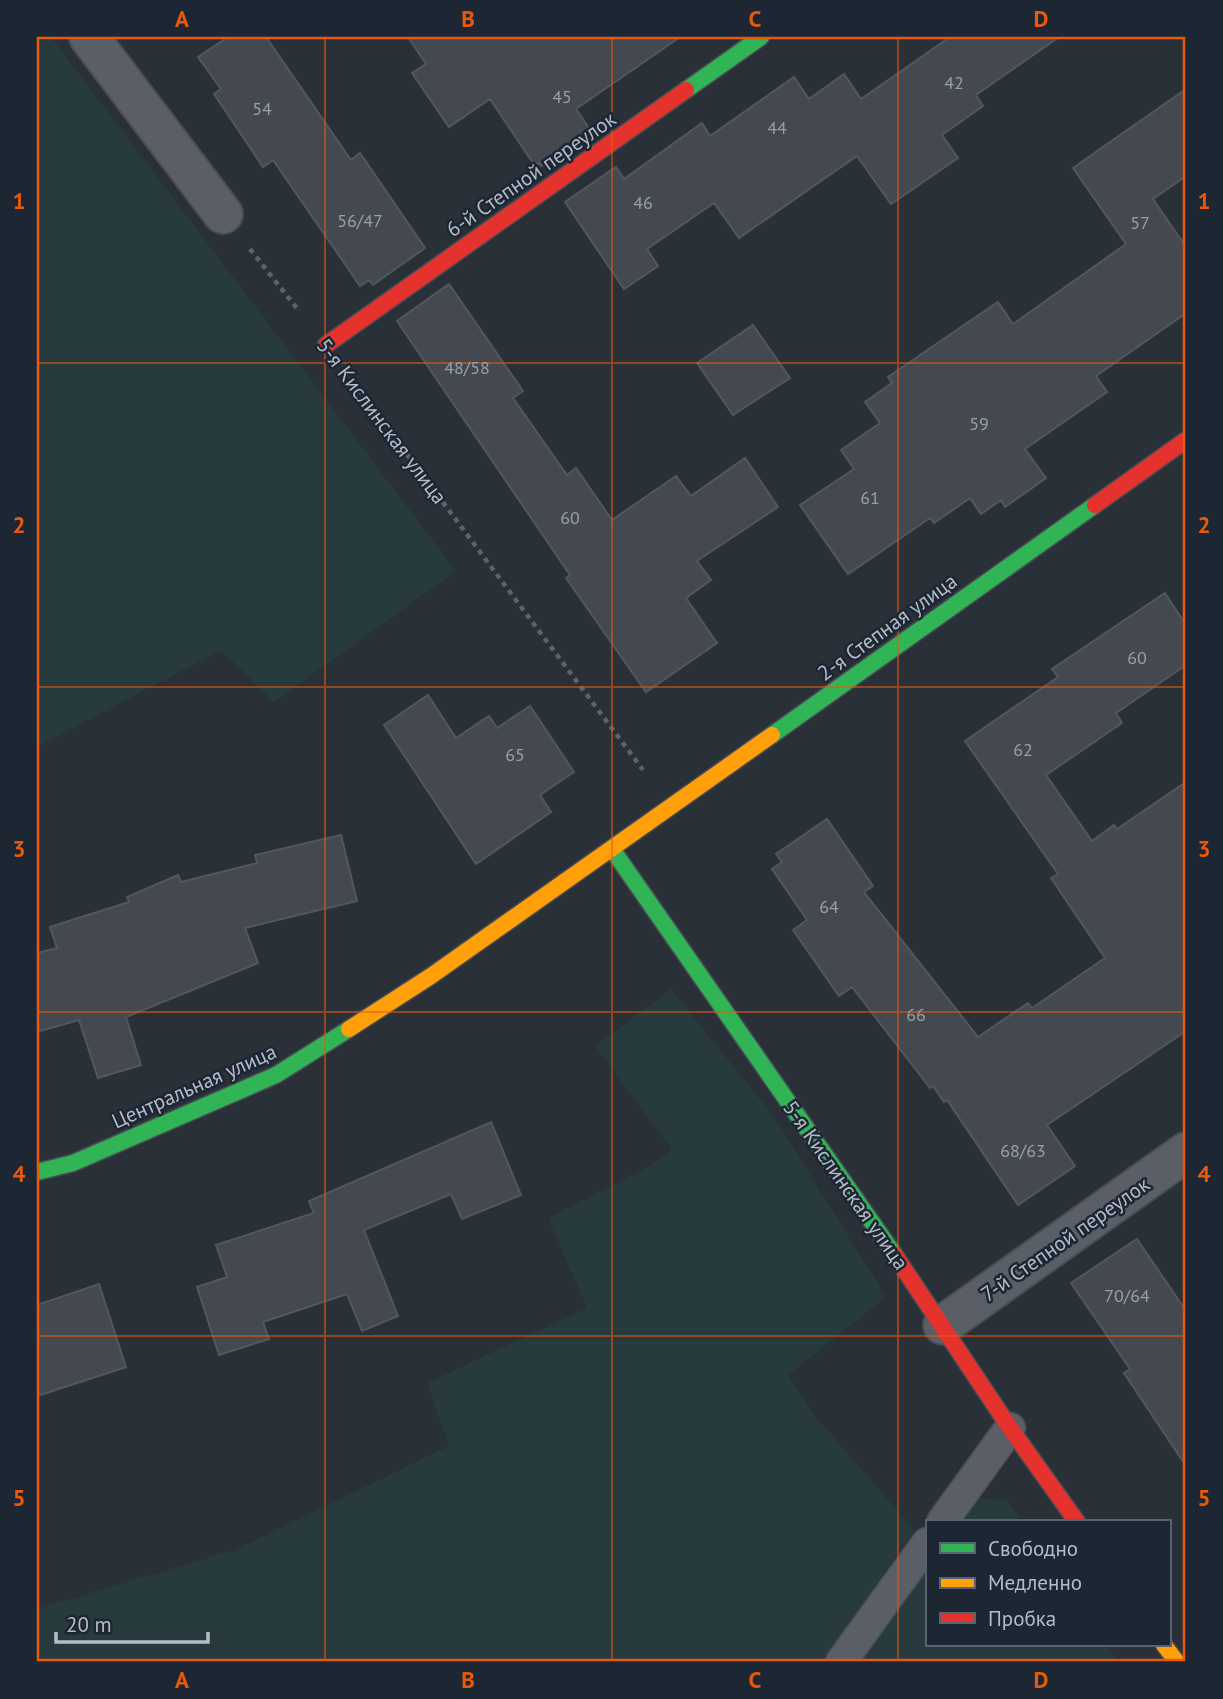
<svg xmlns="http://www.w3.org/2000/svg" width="1223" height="1699" viewBox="0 0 1223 1699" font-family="'PT Sans',sans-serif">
	<rect width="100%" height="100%" fill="#2a3038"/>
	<!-- green -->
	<path fill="#273a3e" d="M37,37H51L456,571L274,702L221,650L37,747Z
		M671,989L775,1118L886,1297L788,1375L811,1411L914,1530L822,1662H37V1609L235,1550L449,1446L427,1383L587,1308L548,1218L646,1168L672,1150L595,1046Z
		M980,1498L1007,1500L1022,1522H962Z
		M927,1567V1645H1107L1119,1662H855Z"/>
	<!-- building -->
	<path fill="#444950" stroke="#52575f" stroke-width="2" d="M228,37H266L351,160L360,153L425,248L373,285L369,280L360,286L273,160L263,167L214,94L221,89L198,57Z
		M408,37H680L576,109L591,131L541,166L539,163L535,166L490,99L449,127L412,73L426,64Z
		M950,37H1059L976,95L983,106L942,135L958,158L891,204L857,156L739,238L714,203L647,249L658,266L624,289L565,202L616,167L624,179L702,123L710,136L794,77L809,99L844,74L861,99Z
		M1186,89V176L1153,199L1186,247V313L1096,376L1107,392L1025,449L1046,478L1005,507L1001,500L981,514L970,498L934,523L930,518L848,574L800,505L854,469L841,450L880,423L865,402L892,383L888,377L998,302L1013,324L1126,244L1073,168Z
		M449,284L523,391L513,398L567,475L576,468L612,520L676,476L691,496L745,458L778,507L697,561L711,580L686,598L717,643L646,692L566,578L570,575L397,321Z
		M753,325L790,378L733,415L697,363Z
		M1165,593L1186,625V665L1116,713L1122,723L1046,775L1092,841L1114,825L1117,829L1186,782V1031L1047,1125L1075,1166L1018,1205L947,1100L944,1102L933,1086L930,1088L852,987L839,996L793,930L807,920L772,869L782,862L776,854L827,819L873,886L864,892L978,1037L1028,1003L1032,1008L1105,958L1051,878L1058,874L965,741L1058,677L1052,669Z
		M428,695L456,738L489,716L497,728L530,706L574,772L540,795L551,812L476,864L384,725Z
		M341,835L357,901L245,928L258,963L126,1017L141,1065L98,1078L79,1020L37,1032V953L57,948L50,927L129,902L127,897L178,875L181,882L257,863L255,855Z
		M491,1122L521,1195L462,1219L451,1194L364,1230L398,1316L362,1331L347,1294L263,1322L269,1339L219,1355L197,1287L227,1277L216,1245L314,1213L309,1201Z
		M1137,1239L1186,1311V1466L1124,1373L1130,1369L1071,1283Z
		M99,1284L126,1367L37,1396V1305Z"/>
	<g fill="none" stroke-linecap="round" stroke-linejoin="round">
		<!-- lane casing -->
		<g stroke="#484c53" stroke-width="33">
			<path id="lane" d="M942,1522L1010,1428
				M841,1662L927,1543"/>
		</g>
		<!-- street casing -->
		<g stroke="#484c53" stroke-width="42">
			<path id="street" d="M89,37L223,214
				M943,1325L1186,1152"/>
		</g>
		<!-- fast casing -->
		<g stroke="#484c53" stroke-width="19">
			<path id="fast" d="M686,90L761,37
				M772,735L1095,505
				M612,849L894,1254
				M37,1172L73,1163L276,1075L349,1029"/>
		</g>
		<!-- slow casing -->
		<g stroke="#484c53" stroke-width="19">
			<path id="slow" d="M349,1029L431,976L772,735
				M1164,1645L1177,1662"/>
		</g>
		<!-- jam casing -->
		<g stroke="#484c53" stroke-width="19">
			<path id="jam" d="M326,345L686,90
				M1095,505L1186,440
				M894,1254L1010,1428L1077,1522"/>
		</g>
		<!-- path -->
		<path stroke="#5d636a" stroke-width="4.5" stroke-dasharray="5 5" stroke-linecap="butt" d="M250,249L299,311
			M353,382L643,770"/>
		<!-- lane -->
		<use href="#lane" stroke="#5a5e66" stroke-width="30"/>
		<!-- street -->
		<use href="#street" stroke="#5a5e66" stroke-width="38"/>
		<!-- fast -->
		<use href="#fast" stroke="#30b455" stroke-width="16"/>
		<!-- slow -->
		<use href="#slow" stroke="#ff9f0a" stroke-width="16"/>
		<!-- jam -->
		<use href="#jam" stroke="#e5322d" stroke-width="16"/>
	</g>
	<!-- grid -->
	<path fill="none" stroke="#e8590c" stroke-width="2" stroke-opacity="0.55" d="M325,37V1662M612,37V1662M898,37V1662M37,363H1186M37,687H1186M37,1012H1186M37,1336H1186"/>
	<g text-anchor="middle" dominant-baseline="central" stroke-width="5" stroke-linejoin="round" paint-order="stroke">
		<!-- number labels -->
		<g font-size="18" fill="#989fab">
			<text x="954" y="82">42</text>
			<text x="562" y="96">45</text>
			<text x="262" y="108">54</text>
			<text x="777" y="127">44</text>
			<text x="643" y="202">46</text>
			<text x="360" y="220">56/47</text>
			<text x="1140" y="222">57</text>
			<text x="467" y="367">48/58</text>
			<text x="979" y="423">59</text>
			<text x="870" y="497">61</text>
			<text x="570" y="517">60</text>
			<text x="1137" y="657">60</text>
			<text x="1023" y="749">62</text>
			<text x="515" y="754">65</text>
			<text x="829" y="906">64</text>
			<text x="916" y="1014">66</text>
			<text x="1023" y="1150">68/63</text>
			<text x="1127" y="1295">70/64</text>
		</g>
		<!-- street labels -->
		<g font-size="21" fill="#b4bcc9" stroke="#1d2633">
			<text transform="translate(531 174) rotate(-35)">6-й Степной переулок</text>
			<text transform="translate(382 421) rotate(53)">5-я Кислинская улица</text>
			<text transform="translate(887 627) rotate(-36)">2-я Степная улица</text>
			<text transform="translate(194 1086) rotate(-24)">Центральная улица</text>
			<text transform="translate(846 1185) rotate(55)">5-я Кислинская улица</text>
			<text transform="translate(1065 1239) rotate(-35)">7-й Степной переулок</text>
		</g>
	</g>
	<!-- border -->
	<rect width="1223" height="1699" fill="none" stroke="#1d2633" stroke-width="77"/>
	<!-- legend -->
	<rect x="926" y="1520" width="245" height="126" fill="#1d2633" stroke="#59626f" stroke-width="2"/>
	<rect x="940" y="1543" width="35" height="10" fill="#30b455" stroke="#59626f" stroke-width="2"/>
	<text x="988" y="1556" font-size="21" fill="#b4bcc9">Свободно</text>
	<rect x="940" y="1578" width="35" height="10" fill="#ff9f0a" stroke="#59626f" stroke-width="2"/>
	<text x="988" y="1590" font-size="21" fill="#b4bcc9">Медленно</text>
	<rect x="940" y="1613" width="35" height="10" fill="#e5322d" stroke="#59626f" stroke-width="2"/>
	<text x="988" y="1626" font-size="21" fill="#b4bcc9">Пробка</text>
	<!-- scale -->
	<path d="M56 1632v10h152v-10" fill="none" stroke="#b4bcc9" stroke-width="3.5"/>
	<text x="66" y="1632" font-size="21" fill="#b4bcc9" stroke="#1d2633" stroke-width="5" paint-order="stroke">20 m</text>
	<rect x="38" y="38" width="1146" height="1622" fill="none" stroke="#e8590c" stroke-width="2.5"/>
	<g font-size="23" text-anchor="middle" font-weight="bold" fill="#e8590c">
		<text x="182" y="27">A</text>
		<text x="468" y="27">B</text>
		<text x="755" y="27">C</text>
		<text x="1041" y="27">D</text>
		<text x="19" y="209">1</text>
		<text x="1204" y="209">1</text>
		<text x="19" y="533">2</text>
		<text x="1204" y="533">2</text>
		<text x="19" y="857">3</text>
		<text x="1204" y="857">3</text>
		<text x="19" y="1182">4</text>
		<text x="1204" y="1182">4</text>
		<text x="19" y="1506">5</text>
		<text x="1204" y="1506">5</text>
		<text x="182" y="1688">A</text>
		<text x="468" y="1688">B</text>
		<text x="755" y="1688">C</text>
		<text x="1041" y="1688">D</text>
	</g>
</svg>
